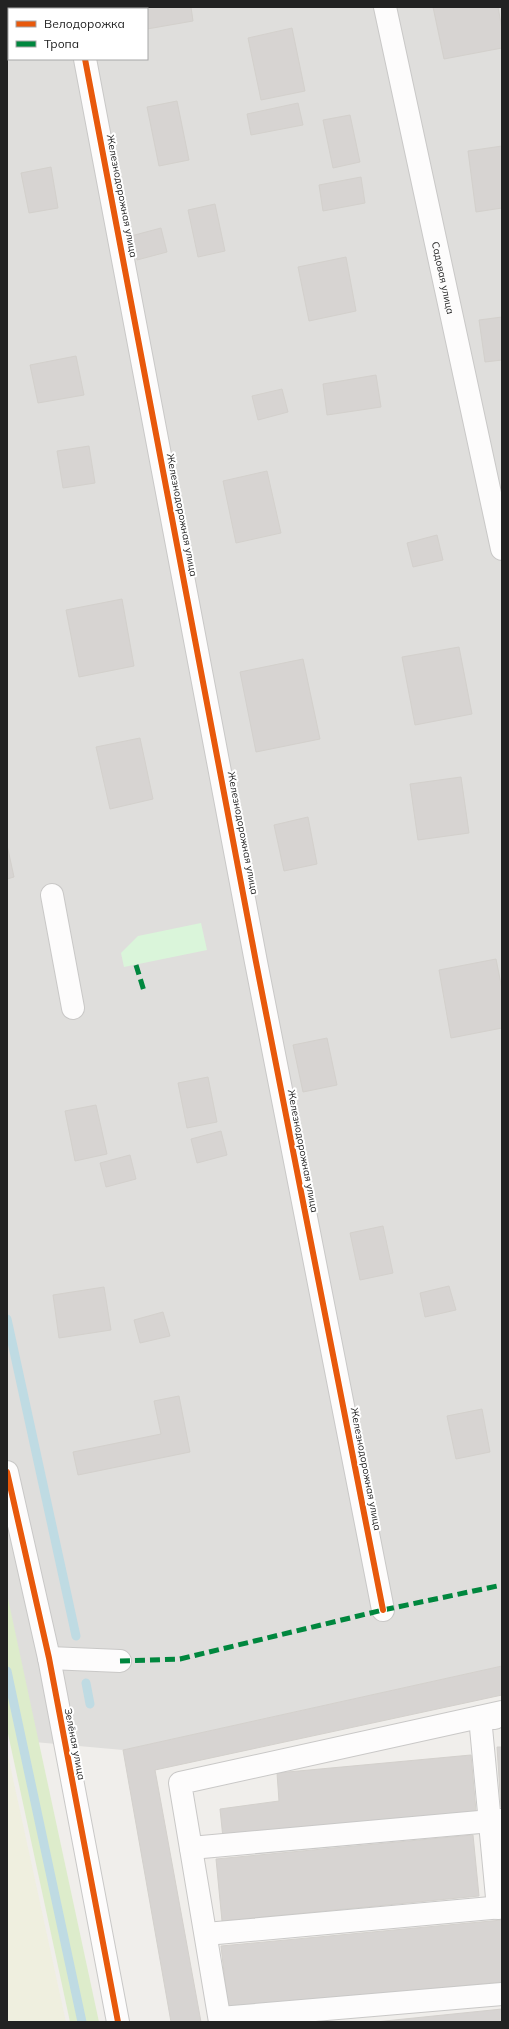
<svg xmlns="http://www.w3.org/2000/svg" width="509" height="2029" viewBox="0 0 509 2029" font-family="Mulish,sans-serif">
	<rect width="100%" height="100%" fill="#f0eeeb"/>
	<!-- residential -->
	<path fill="#dfdedc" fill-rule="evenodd" d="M7,7H502V1666L123,1750L12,1740L7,1717ZM9,9H147V59H9Z"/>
	<!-- farmland -->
	<path fill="#efefdf" d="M7,1751L66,2022H7Z"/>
	<!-- grass -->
	<path fill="#ddeccb" d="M7,1594L99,2022H70L7,1729Z"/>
	<!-- park -->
	<path fill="#daf5da" d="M201,923L207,950L124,967L121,953L138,936Z"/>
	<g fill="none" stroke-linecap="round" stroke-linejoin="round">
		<!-- stream -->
		<path stroke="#bfdbe3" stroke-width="9" d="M7,1319L76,1636
			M7,1671L82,2022
			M86,1683L90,1704"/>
	</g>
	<!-- building -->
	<path fill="#d7d4d2" stroke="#d3d0cc" d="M112,7H191L193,21L147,29V9H100Z
		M433,7H498L502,29V48L444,59Z
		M292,28L305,91L261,100L248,38Z
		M177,101L189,160L159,166L147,107Z
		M298,103L303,125L251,135L247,114Z
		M350,115L360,162L333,168L323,120Z
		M502,146V208L476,212L468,151Z
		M51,167L58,208L29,213L21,173Z
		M361,177L365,203L323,211L319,185Z
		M215,204L225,251L198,257L188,210Z
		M161,228L167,252L137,260L131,236Z
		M346,257L356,311L309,321L298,267Z
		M502,317V360L485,362L479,320Z
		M76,356L84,395L38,403L30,365Z
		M376,375L381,407L327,415L323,384Z
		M282,389L288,412L258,420L252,396Z
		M89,446L95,483L63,488L57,451Z
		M267,471L281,533L236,543L223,481Z
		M437,535L443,560L413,567L407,543Z
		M122,599L134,666L79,677L66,610Z
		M459,647L472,714L415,725L402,657Z
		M303,659L320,739L256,752L240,672Z
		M140,738L153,799L110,809L96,747Z
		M461,777L469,833L418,840L410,784Z
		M308,817L317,864L284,871L274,825Z
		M7,845L14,877L7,879Z
		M496,959L502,989V1028L451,1038L439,970Z
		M327,1038L337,1085L303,1092L293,1045Z
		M208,1077L217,1122L187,1128L178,1083Z
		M96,1105L107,1154L75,1161L65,1111Z
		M221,1131L227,1155L197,1163L191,1139Z
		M130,1155L136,1179L106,1187L100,1163Z
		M383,1226L393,1273L360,1280L350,1233Z
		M449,1286L456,1310L425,1317L420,1293Z
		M104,1287L111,1330L59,1338L53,1295Z
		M163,1312L170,1336L140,1343L134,1320Z
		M179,1396L190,1452L78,1475L73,1452L161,1434L154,1401Z
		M482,1409L490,1452L456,1459L447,1416Z
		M502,1666V1695L155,1770L201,2022H171L123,1750Z
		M497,1747H502V1807H501Z
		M471,1755L476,1811L223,1838L220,1809L279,1801L277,1773Z
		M473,1835L479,1896L222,1921L216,1859Z
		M502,1920V1982L228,2008L221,1946Z
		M502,2009V2022H375Z"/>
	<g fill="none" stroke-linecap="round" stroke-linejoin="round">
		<!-- minor casing -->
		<g stroke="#c9c8c7" stroke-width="24">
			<g id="minor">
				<path d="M75,7L76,9"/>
				<path id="s1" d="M385,7L502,549"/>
				<path d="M85,59L256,962L383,1610"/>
				<path d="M52,895L73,1008"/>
				<path d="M7,1472L49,1658L118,2022"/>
				<path d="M49,1658L120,1661"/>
				<path d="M495,1718L480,1717L498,1908"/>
				<path d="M191,1848L502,1820"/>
				<path d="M206,1934L502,1907"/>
				<path d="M220,2018L502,1994"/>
				<path d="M220,2022L180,1783L502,1712"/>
			</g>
		</g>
		<!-- minor -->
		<use href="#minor" stroke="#fdfcfc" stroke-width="22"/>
		<!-- quiet -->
		<path stroke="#00873e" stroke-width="5" stroke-dasharray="10 5" stroke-linecap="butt" d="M136,965L144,991
			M120,1661L180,1659L383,1610L502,1585"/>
		<!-- cycleway casing -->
		<g stroke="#fff" stroke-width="8">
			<path id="cycleway" d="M85,59L256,962L383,1610
				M7,1472L49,1658L118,2022"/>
		</g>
		<!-- cycleway -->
		<use href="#cycleway" stroke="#e8590c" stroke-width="6"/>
	</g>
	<g text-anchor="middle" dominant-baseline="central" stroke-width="4" stroke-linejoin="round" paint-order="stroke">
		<!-- street labels -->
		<g font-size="10" fill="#222" stroke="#fff">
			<text transform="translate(122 196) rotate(79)">Железнодорожная улица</text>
			<text stroke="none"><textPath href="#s1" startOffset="277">Садовая улица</textPath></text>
			<text transform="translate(182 515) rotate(79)">Железнодорожная улица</text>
			<text transform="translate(243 833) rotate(79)">Железнодорожная улица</text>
			<text transform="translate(303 1151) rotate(79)">Железнодорожная улица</text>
			<text transform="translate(366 1469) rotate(79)">Железнодорожная улица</text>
			<text transform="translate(75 1744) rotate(79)">Зелёная улица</text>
		</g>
	</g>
	<!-- border -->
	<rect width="509" height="2029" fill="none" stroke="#222222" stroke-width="16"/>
	<!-- legend -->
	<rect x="8" y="8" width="140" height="52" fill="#ffffff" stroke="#a7a7a7"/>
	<rect x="16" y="21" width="20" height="6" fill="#e8590c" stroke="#a7a7a7"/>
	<text x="44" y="28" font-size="12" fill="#222222">Велодорожка</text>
	<rect x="16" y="41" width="20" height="6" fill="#00873e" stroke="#a7a7a7"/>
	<text x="44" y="48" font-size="12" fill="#222222">Тропа</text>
</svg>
